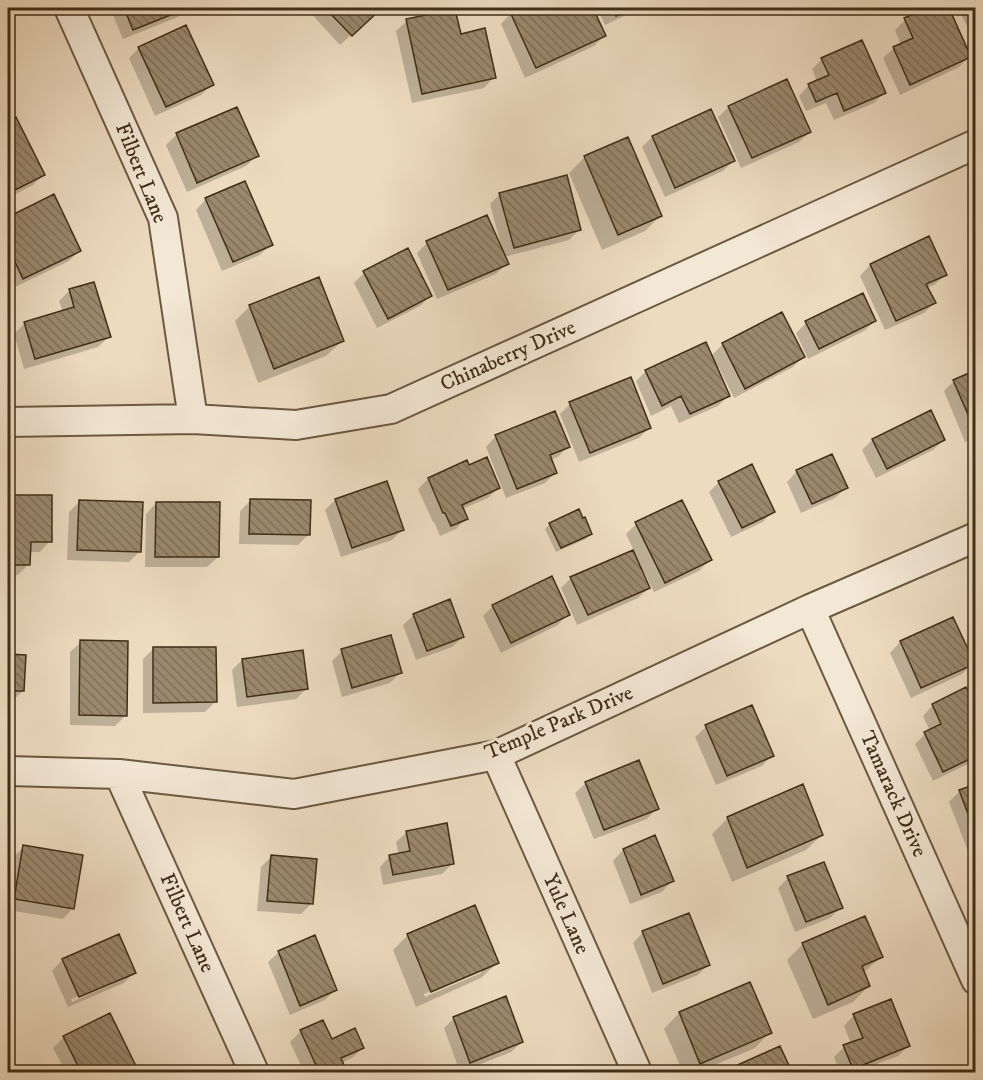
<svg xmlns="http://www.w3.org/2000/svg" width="983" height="1080" viewBox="0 0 983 1080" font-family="'IM FELL DW Pica',serif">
	<defs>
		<pattern id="building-back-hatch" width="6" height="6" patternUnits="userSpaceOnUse" patternTransform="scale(1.5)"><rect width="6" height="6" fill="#9a886e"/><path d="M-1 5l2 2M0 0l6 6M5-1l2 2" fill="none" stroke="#7f7059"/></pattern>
	</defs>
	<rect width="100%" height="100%" fill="#eddbc0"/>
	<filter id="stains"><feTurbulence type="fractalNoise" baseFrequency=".00333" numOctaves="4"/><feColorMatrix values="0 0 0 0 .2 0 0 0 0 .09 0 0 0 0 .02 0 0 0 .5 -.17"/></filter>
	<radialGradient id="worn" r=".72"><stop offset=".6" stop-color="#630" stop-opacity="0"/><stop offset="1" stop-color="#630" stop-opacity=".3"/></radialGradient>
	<!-- shadow -->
	<path fill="#0003" fill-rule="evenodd" d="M110,8H187L178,17L123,39Z
		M306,8H380L340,45Z
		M524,8H563L565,12L574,8H591L604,36L594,46L525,78L501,24L511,13Z
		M597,8H641L605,25Z
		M932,8H947L969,57L959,67L900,95L883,58L894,48L901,45L895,30L905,20Z
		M968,8H976V44L961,14Z
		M407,21L494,77L484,88L412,103L396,31Z
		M139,48L212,85L201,95L155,116L129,58Z
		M822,59L884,93L874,103L834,120L826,103L806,111L799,96L809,85L817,82L812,69Z
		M8,94L11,101L8,104Z
		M729,107L810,132L799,142L741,168L718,117Z
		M710,111L733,161L723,171L665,197L642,147L652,137Z
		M16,119L43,175L33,185L8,198V123Z
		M177,134L257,156L246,166L187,192L166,145Z
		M627,139L660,216L645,231L602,250L569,173L585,157Z
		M500,194L579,230L569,240L504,257L507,263L496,274L437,299L417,253L427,243L501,245L490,204Z
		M53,196L80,250L69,261L13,288L8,278V218Z
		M206,199L271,244L260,255L222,271L196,210Z
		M929,238L945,275L934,285L927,288L934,303L924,313L885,330L860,276L870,265Z
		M364,273L430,296L420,306L377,328L354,283Z
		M70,290L109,337L98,347L24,369L14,334L24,324L63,312L59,301Z
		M250,306L342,341L326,356L258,383L235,321Z
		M781,314L803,357L793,367L734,398L719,368L716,369L728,396L718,406L679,423L671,406L651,416L636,381L646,371L711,356L722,345Z
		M875,321L864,331L808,359L796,333L806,323Z
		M976,371V438L965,442L944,391L954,381Z
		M570,404L650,427L639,438L579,462L560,414Z
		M496,436L568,446L558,457L550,460L555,473L545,483L506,498L486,447Z
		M872,440H944L933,450L876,478L862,450Z
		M466,462L468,467L498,488L488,498L462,509L466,518L456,529L440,536L434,522H433L418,489L428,479Z
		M797,471L846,488L835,498L801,513L787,482Z
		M719,482L773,511L763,522L731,537L709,492Z
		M8,496L51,497L50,541L40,552H29V564L18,575H8Z
		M335,500L402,530L392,540L341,557L325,510Z
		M250,501L309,534L298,545L239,544L240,511Z
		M79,502L139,552L129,562L67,560L69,512Z
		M156,503L218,557L207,567H145L146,514Z
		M550,524L590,534L586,539L556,552L545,529Z
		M636,524L710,560L699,571L654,592L644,572L642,573L649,588L638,598L577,625L561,588L571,578L634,551L626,534Z
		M493,606L568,614L558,625L501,653L483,616Z
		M414,615L463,637L452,647L416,660L403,625Z
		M953,619L973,663L962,674L911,698L890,653L900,642Z
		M81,642L126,715L115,726L70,725V652Z
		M153,649L215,702L205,712L143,713V659Z
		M342,651L400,673L390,683L342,697L332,661Z
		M8,656H24L23,691L12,701H8Z
		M242,660L307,688L296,699L237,707L232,670Z
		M933,705L976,710V760L933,781L915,744L925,734L930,731L923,716Z
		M751,707L772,755L762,766L716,785L695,737L706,727Z
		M586,783L657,808L647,819L594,839L575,793Z
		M976,786V851L969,854L949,802L960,791Z
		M728,818L822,835L806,850L732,882L712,834Z
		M407,832L453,863L442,874L383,885L380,867L390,856L399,855L396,842Z
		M654,837L672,881L662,892L630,904L613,861L623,850Z
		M24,847L73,908L63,919L8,910V891L13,857Z
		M271,857L311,904L301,914L257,911L261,867Z
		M788,878L841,907L830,918L795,932L778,888Z
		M865,918L881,957L863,973L869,986L853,1002L813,1019L787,960L803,944Z
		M643,932L708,965L698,975L652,993L633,943Z
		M408,935L497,963L481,978L416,1007L393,950ZM481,970V973L425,997L424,994Z
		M119,936L135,972L124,983L68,1007L52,971L62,960ZM124,976V979L72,1002L71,999Z
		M279,952L335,990L325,1000L290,1015L268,962Z
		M749,984L770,1032L755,1048L698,1072H683L664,1029L679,1013Z
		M854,1015L908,1046L898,1056L856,1072H840L834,1057L844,1047L851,1044L844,1026Z
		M454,1018L522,1042L511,1052L460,1072L444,1028Z
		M301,1031L331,1041L362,1048L352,1058L341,1063L346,1072H304L290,1042Z
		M64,1037L136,1070L133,1072H66L53,1048Z
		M780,1048L791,1072H725Z"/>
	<!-- building -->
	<path fill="url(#building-back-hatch)" stroke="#402e16" stroke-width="1.5" d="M124,8H188L133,30Z
		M325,8H382L352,36Z
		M520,8H565L566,10L570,8H593L606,36L536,68L510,12Z
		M612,8H633L616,16Z
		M928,8H949L971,57L910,85L893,47L913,38L904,18Z
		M455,9L461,34L485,28L496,78L422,94L406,19Z
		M186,25L214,85L166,107L138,47Z
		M862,40L886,93L844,111L837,93L816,102L808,84L829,75L821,58Z
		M787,79L811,132L752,158L728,106Z
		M237,107L259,156L197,183L176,133Z
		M711,109L735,161L675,188L652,136Z
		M16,117L45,175L11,192L8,186V121Z
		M628,137L662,216L618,235L584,156Z
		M567,175L581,230L514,248L499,193Z
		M245,181L273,245L233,262L205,198Z
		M54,194L81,251L23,279L8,247V217Z
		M487,215L509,264L448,290L426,241Z
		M929,236L947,275L926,284L936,303L896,321L870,264Z
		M408,248L432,296L388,319L363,271Z
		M319,277L344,341L274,369L249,305Z
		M94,282L111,337L35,359L24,322L74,307L69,289Z
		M863,293L876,321L819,349L805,321Z
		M782,312L805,357L745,389L722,343Z
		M706,342L730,396L690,414L681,396L662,406L645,370Z
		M976,370V433L953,380Z
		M631,377L651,428L590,453L569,402Z
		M931,410L945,440L887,469L872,439Z
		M555,411L570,447L550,455L557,473L517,489L495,435Z
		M832,454L848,488L812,504L796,470Z
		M487,457L500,488L462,505L468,519L451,526L445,513H443L428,478L467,460L469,465Z
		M752,464L775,512L742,528L718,481Z
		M387,481L404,530L352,548L335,499Z
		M8,495H52V542H31L30,565H8Z
		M250,499L311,500L310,535L249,534Z
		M79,500L143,502L141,552L77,550Z
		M682,500L712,560L665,583L635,522Z
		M156,502H220L219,557H155Z
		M579,509L583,518L585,517L592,534L561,548L549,523Z
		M633,550L650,588L588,615L570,577Z
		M552,576L570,615L511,643L492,605Z
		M450,599L464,637L427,651L413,614Z
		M953,617L975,664L921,688L900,641Z
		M391,635L402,673L352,688L341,649Z
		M80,640L128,641L127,716L79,715Z
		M153,647H216L217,702L153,703Z
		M303,650L308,689L247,697L242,659Z
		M8,654L26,655L24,691H8Z
		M966,687L976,706V756L943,772L924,732L941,724L932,704Z
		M752,705L774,756L727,776L705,725Z
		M639,760L659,809L604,830L585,782Z
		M803,784L823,835L747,868L727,817Z
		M976,784V835L959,790Z
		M447,823L454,864L393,875L389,855L410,851L406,831Z
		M655,835L674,881L641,895L623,849Z
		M23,845L83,855L74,909L14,899Z
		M271,855L317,859L313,904L267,901Z
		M824,862L843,908L806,922L787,876Z
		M475,905L499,963L431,992L407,934Z
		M689,913L710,965L663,984L642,931Z
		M865,916L883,957L862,966L870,986L828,1005L802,943Z
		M119,934L136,973L79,997L62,959Z
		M315,935L337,990L300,1006L278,951Z
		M750,982L772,1033L700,1064L679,1012Z
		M506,996L523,1042L470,1063L453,1017Z
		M891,999L910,1046L853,1069L843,1045L863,1038L853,1014Z
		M110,1013L138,1070L133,1072H81L63,1036Z
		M323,1020L332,1039L355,1028L364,1048L341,1058L347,1072H319L300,1030Z
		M780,1046L792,1072H722Z"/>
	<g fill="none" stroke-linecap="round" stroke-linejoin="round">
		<!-- street casing -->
		<g stroke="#6b5940" stroke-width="32">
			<path id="street" d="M69,8L163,218L193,419
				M8,422L193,419L296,425L391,409L976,144
				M810,609L976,980
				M496,755L637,1072
				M8,771L119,774L294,794L496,755L810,609L976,537
				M119,774L254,1072"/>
		</g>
		<!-- street -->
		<use href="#street" stroke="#f3e8d6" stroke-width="28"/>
	</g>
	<g text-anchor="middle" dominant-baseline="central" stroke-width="6" stroke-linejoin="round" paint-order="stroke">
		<!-- street labels -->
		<g font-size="21" fill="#402e16" stroke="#f3e8d6">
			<text transform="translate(141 173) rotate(68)">Filbert Lane</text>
			<text transform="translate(508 356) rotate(-24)">Chinaberry Drive</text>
			<text transform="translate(559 723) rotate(-23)">Temple Park Drive</text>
			<text transform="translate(893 794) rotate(66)">Tamarack Drive</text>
			<text transform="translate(566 914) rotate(66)">Yule Lane</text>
			<text transform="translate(187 923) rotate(66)">Filbert Lane</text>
		</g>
	</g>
	<!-- margin -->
	<rect width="983" height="1080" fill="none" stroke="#eddbc0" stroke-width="30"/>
	<rect x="9" y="9" width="965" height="1062" fill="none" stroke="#402e16" stroke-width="3"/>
	<rect x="15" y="15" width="953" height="1050" fill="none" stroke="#402e16" stroke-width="1.5"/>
	<rect width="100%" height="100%" filter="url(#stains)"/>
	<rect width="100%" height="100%" fill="url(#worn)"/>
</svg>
